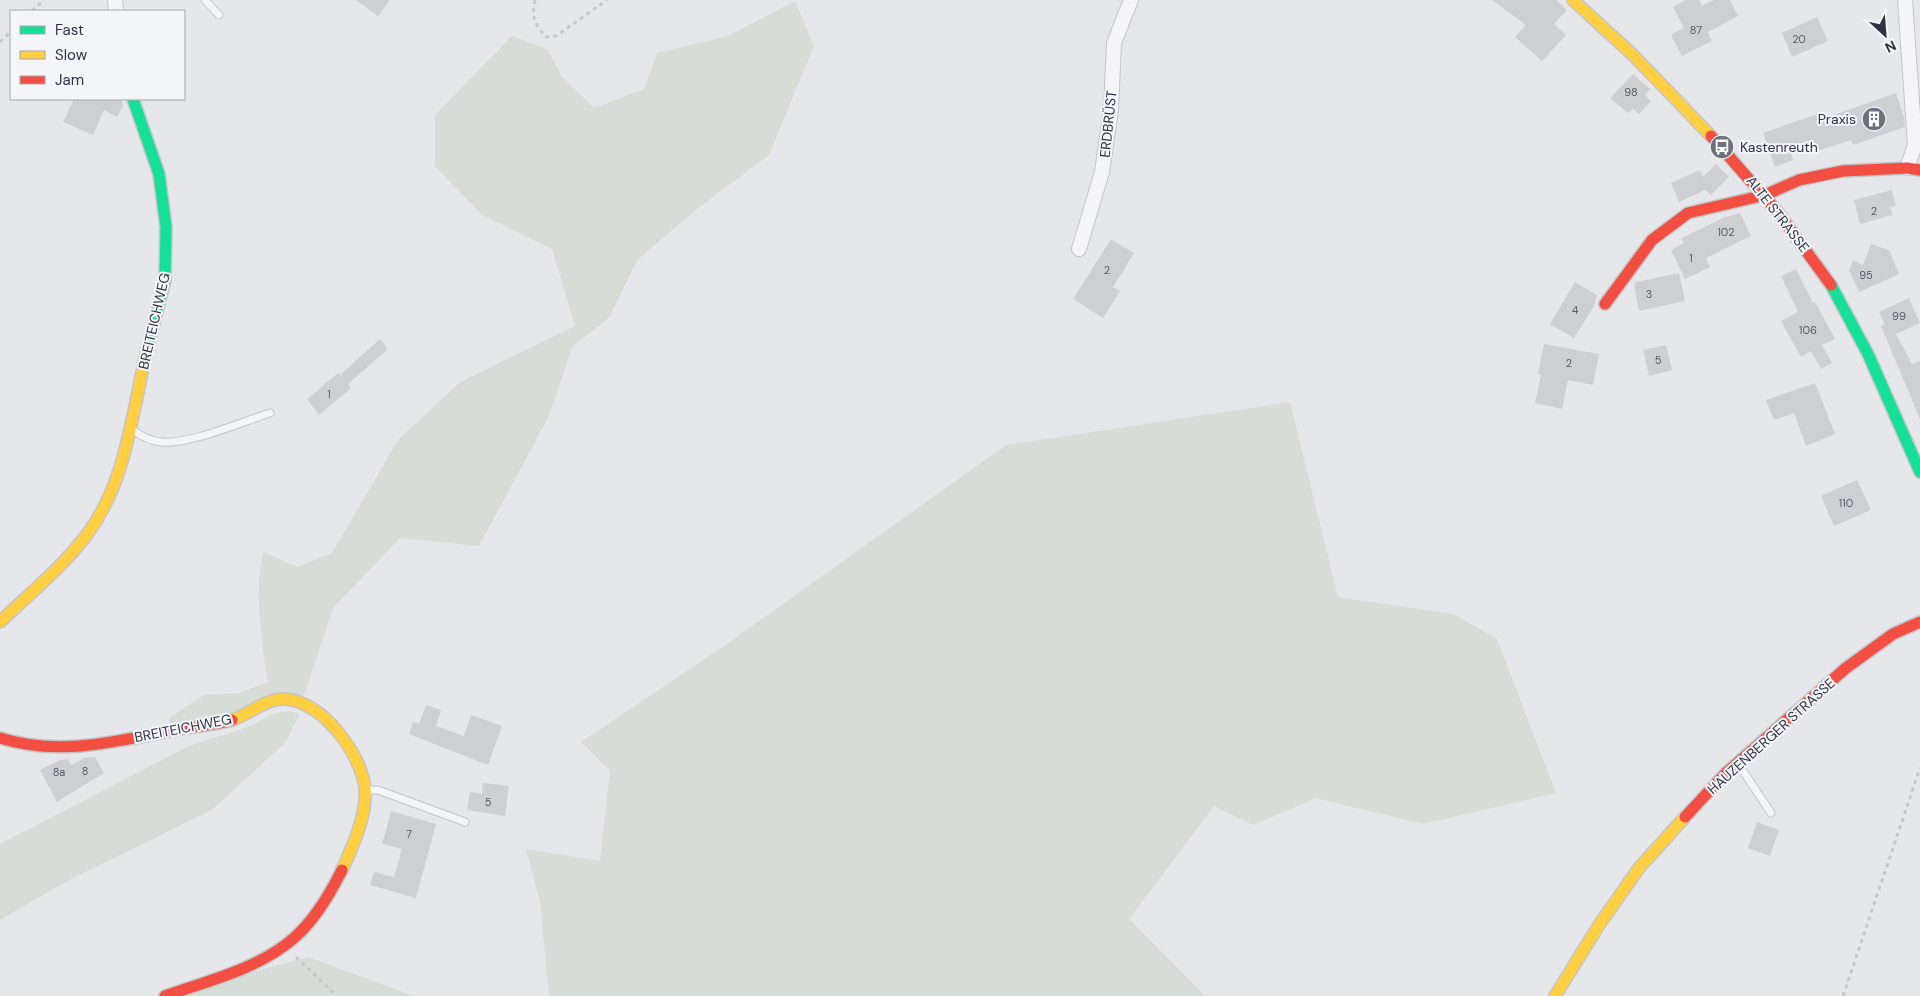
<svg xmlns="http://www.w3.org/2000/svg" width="1920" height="996" viewBox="0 0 1920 996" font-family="'DM Sans',sans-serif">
	<rect width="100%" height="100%" fill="#e6e7ea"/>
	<!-- green -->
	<path fill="#d6ddd7" d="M795,1L814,46L769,155L698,208L637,260L609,318L573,346L548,418L479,546L400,538L333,608L303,698L169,728L170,717L204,695L239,693L268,682C262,646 253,586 264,552L297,567L332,553L398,440L460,382L575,326L552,249L482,215L435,166V115L512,36L547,49L562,77L594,108L644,89L657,53L728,36Z
		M1290,402L1338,597L1453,614L1497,639L1556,793L1423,824L1316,798L1253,825L1214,806L1129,919L1205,996H549L540,902L526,849L600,861L610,771L581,742L731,641L1006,445Z
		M291,711L299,715L286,742L212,810L69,880L0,920V844L187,747C206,739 228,735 247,727C268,719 267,712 291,711Z
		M308,957L414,996H184L235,977Z"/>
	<!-- building -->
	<path fill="#cecfd2" d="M356,0H390L378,16Z
		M1492,0H1556L1567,10L1554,24L1566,35L1542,61L1515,37L1526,25Z
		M1686,0H1699L1702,6L1714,0H1730L1738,16L1708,32L1712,41L1682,56L1671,35L1684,28L1673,7Z
		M1817,17L1828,41L1792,57L1782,33Z
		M1633,74L1650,89L1645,95L1651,101L1639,114L1633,108L1628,113L1610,98Z
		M1896,93L1904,118L1905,127L1853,145L1851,140L1817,151L1814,144L1791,153L1793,160L1775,167L1763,133L1820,113L1822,119Z
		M74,99H121L123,106L117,117L104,110L93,135L63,122Z
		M1716,164L1729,177L1711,195L1705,190L1679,202L1671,183L1700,170L1703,177Z
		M1892,190L1896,206L1890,207L1893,215L1860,224L1854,200Z
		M1740,213L1751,236L1706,258L1710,267L1685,279L1671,250L1684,243L1682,238L1725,217Z
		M1111,239L1134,253L1113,287L1120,291L1103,318L1073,299Z
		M1871,244L1889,250L1899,274L1859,292L1849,270L1853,260L1863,265Z
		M1796,269L1813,303L1815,302L1835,339L1822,345L1832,363L1821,369L1811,351L1801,357L1781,321L1798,312L1781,276Z
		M1679,273L1685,301L1639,311L1634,285L1636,282Z
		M1575,282L1597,295L1594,306L1574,338L1550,324Z
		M1909,298L1920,323L1896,334L1912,364L1920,361V419L1881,326L1885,325L1879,312Z
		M380,339L388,349L348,384L351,388L319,415L307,399L338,373L340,375Z
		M1544,344L1599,354L1593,385L1568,380L1562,409L1535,403L1541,375L1538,374Z
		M1666,345L1672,370L1649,376L1643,350Z
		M1815,383L1835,434L1806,446L1794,413L1774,420L1766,400Z
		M1857,480L1871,510L1834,526L1821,496Z
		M426,705L441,710L436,726L464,736L471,715L502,726L488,765L409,734L413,722L419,724Z
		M95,757L104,773L57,802L40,770L60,760L68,759L71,765L84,758Z
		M483,783L509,786L505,816L467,810L470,792L482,794Z
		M391,811L436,824L416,898L370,885L374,872L394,877L402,849L382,844Z
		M1757,822L1779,830L1770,856L1748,848Z"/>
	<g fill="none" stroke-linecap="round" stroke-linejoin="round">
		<!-- lane casing -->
		<g stroke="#c4c5c8" stroke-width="9">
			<path id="lane" d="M205,0L219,15
				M133,430C141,436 150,441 161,442C189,445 241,422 270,413
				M1739,765L1771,813
				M365,790H378L465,822"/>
		</g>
		<!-- street casing -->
		<g stroke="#c4c5c8" stroke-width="16">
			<path id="street" d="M115,0L116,11
				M1905,0L1915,145L1907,168
				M1079,249L1102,172L1111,110L1114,43L1131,0"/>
		</g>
		<!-- fast casing -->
		<g stroke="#c4c5c8" stroke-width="14">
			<path id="fast" d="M133,99L159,174L166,227L165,280L147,350
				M1831,285L1868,354L1920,472"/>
		</g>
		<!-- slow casing -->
		<g stroke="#c4c5c8" stroke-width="14">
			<path id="slow" d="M1573,0L1633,55L1711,136
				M0,622C30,593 63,567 88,533C127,480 132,412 147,350
				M232,720C250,714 266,698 285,699C322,701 362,754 365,789C367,815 353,846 342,870
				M1555,996L1599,925L1639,868L1685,817"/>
		</g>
		<!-- jam casing -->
		<g stroke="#c4c5c8" stroke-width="14">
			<path id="jam" d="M1711,136L1776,210L1831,285
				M1605,304L1652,240L1688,213L1765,195L1799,180L1843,171L1907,168L1920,170
				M0,738C60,757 119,741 179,729C197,726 215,725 232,720
				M1685,817L1726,773L1846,668L1893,634L1920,622
				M165,996C207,981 259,969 294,938C315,920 330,894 342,870"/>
		</g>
		<!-- path -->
		<path stroke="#c6c7ca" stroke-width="3" stroke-dasharray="4 4" stroke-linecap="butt" d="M535,0C531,18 535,24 546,37L556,36L607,0
			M32,11L44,0
			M0,42L11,31
			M296,957L337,996
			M1843,996L1920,768"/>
		<!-- lane -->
		<use href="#lane" stroke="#f5f5f7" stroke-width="7"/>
		<!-- street -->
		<use href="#street" stroke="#f5f5f7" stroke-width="14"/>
		<!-- fast -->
		<use href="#fast" stroke="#16e098" stroke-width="11"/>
		<!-- slow -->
		<use href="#slow" stroke="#ffcf43" stroke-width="11"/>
		<!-- jam -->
		<use href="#jam" stroke="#f24e42" stroke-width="11"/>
	</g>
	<!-- icons -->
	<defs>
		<g id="building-disc" transform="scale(1.25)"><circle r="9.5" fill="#6e717d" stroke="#f4f5f8"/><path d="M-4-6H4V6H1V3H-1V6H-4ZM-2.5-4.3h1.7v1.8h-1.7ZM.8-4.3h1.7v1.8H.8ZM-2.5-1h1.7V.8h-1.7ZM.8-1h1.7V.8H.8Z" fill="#fff"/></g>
		<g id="bus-disc" transform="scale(1.25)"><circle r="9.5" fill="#6e717d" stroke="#f4f5f8"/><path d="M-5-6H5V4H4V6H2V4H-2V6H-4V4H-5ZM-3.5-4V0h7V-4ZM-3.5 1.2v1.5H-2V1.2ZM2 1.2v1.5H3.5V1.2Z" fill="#fff"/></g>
	</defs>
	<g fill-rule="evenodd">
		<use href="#building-disc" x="1874" y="119"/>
		<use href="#bus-disc" x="1722" y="147"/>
	</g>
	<g text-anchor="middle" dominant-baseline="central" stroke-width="4" stroke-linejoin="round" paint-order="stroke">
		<!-- number labels -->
		<g font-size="11" fill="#575a67">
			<text x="1696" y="30">87</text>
			<text x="1799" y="39">20</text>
			<text x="1631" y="92">98</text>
			<text x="1874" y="211">2</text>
			<text x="1726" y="232">102</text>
			<text x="1691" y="258">1</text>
			<text x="1107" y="270">2</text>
			<text x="1866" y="275">95</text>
			<text x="1649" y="294">3</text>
			<text x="1575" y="310">4</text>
			<text x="1899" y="316">99</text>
			<text x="1808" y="330">106</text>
			<text x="1658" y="360">5</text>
			<text x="1569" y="363">2</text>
			<text x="329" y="394">1</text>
			<text x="1846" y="503">110</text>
			<text x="85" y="771">8</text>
			<text x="59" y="772">8a</text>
			<text x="488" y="802">5</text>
			<text x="409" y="834">7</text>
		</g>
		<!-- poi labels -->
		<g font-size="14" fill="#2e3242" stroke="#f4f5f8" text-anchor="end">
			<text x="1856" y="119">Praxis</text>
			<text x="1740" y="147" text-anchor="start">Kastenreuth</text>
		</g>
		<!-- street labels -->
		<g font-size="14" fill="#2e3242" stroke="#f4f5f8">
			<text transform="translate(1108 124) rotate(-84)">ERDBRÜST</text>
			<text transform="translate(1778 214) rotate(52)">ALTE STRASSE</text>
			<text transform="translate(154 321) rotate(-77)">BREITEICHWEG</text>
			<text transform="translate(183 728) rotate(-11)">BREITEICHWEG</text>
			<text transform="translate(1771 736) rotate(-42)">HAUZENBERGER STRASSE</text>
		</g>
	</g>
	<!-- legend -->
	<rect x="10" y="10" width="175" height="90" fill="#f4f5f8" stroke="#a5a7af"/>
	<rect x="20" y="26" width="25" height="8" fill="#16e098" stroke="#a5a7af"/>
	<text x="55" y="35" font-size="15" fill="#2e3242">Fast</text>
	<rect x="20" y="51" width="25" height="8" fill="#ffcf43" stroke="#a5a7af"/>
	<text x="55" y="60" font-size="15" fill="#2e3242">Slow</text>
	<rect x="20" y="76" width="25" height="8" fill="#f24e42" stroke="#a5a7af"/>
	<text x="55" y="85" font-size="15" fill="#2e3242">Jam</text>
	<!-- north arrow -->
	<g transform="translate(1885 35) rotate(154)" stroke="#f4f5f8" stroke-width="4" paint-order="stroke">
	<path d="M0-4L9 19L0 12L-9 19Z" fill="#2e3242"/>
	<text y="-8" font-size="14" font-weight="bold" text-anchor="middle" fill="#2e3242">N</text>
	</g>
</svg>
